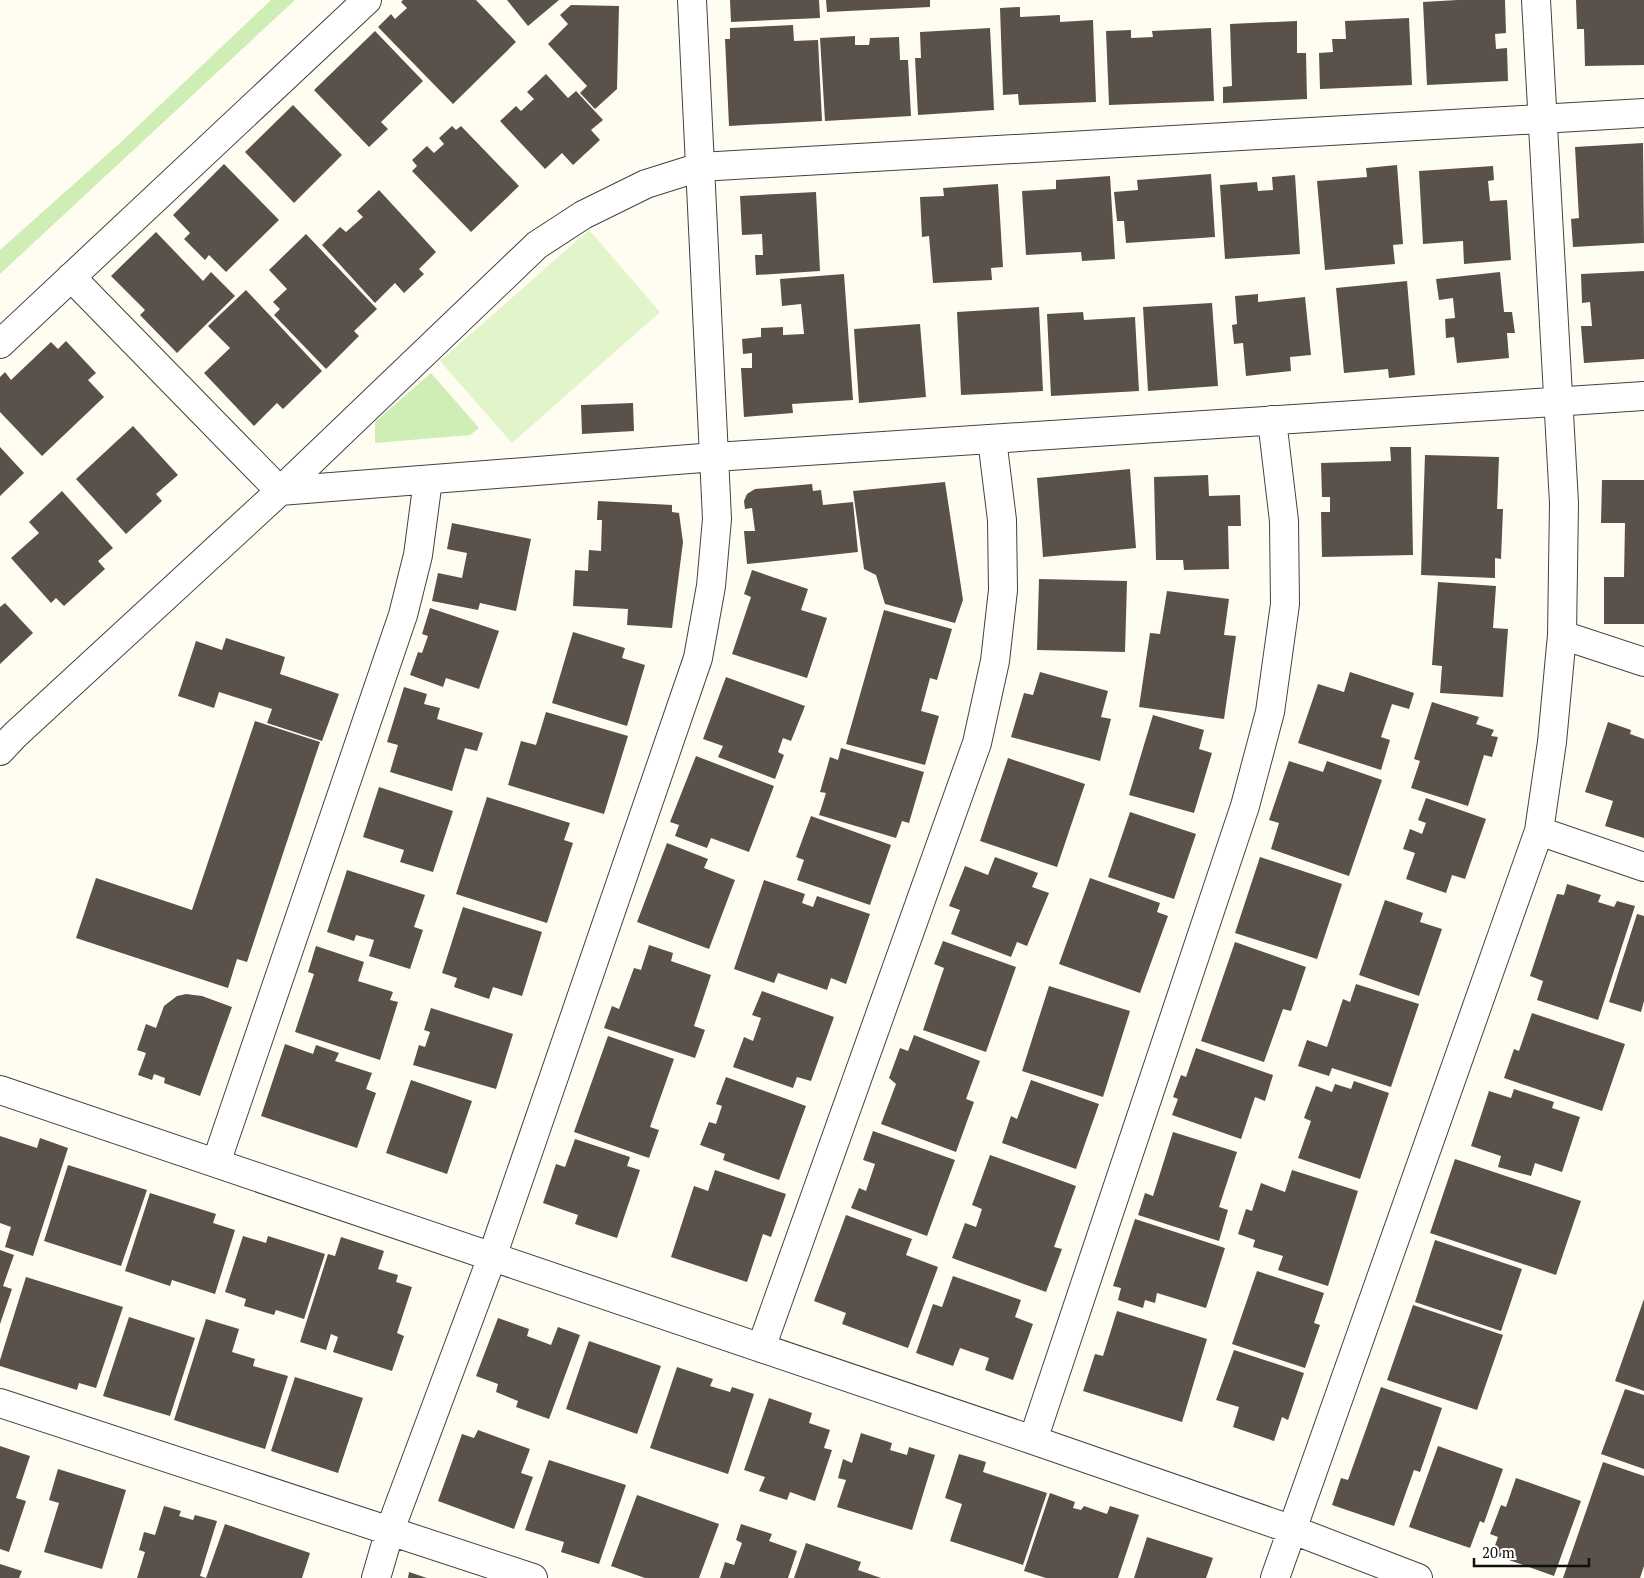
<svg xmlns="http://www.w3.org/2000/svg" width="1644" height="1578" viewBox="0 0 1644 1578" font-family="'PT Serif',serif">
	<rect width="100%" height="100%" fill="#fffdf1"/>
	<!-- green -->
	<path fill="#cfeeb6" d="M271,0H295L0,274V250L120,143Z
		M431,373L479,428L470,435L375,443V422Z"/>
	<!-- pitch -->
	<path fill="#e2f4c9" d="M589,230L660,312L512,443L440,361Z"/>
	<!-- building -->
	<path fill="#59514a" d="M403,0H476L516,42L453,104L378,27L391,14L395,19L407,8L401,2Z
		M507,0H559L528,26Z
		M730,0H819L820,18L731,22Z
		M826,0H930V7L827,12Z
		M1457,0H1505L1506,33L1495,34L1496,49L1507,48L1508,81L1427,85L1423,2Z
		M1576,0H1644V65L1585,66L1584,29H1577Z
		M571,5L619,6L617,89L595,109L580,93L587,86L548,44L568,24L560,15Z
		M1020,7V17L1060,15V22L1093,20L1096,102L1019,105L1018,94L1003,95L1000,8Z
		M1409,18L1412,85L1320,89L1319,53L1333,52L1332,39H1346L1345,21Z
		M1297,21V53H1306L1307,99L1223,103V87L1232,86L1230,24Z
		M793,25L794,41L818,40L822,121L729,126L725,39H730V28Z
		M990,28L994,110L918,115L915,58H921L920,32Z
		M1211,28L1214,101L1109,105L1106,31L1131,30V38L1153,37L1152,31Z
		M375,31L423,81L381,122L388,129L369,147L314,90Z
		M855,36V45H869L870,38L899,37L900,60H908L911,116L825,121L820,38Z
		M546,74L568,98L576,91L603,120L591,130L600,140L573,165L562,153L545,169L500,121L516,106L521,111L534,99L527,92Z
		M293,105L342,155L294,203L245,152Z
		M452,126L456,130L461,126L519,186L471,232L412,171L417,166L412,160L427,146L434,153L444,144L439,138Z
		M1643,143L1644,243L1573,247L1571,219L1579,218L1575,147Z
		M224,164L279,220L226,272L209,255L205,260L184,239L190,233L173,215Z
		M1397,165L1403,244L1393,245L1395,264L1325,270L1317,181L1367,177L1366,168Z
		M1493,166L1494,180L1488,181L1490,201L1507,200L1511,260L1464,264L1463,241L1423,244L1419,171Z
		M1211,174L1215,237L1126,243L1124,221H1117L1114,192L1138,190L1137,180Z
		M1295,175L1300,254L1225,259L1220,185L1257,182L1258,191L1273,190L1272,177Z
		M1110,176L1115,259L1082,261L1081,252L1026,255L1022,191L1056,189V180Z
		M998,184L1003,267L991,268L992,280L933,283L929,236L922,237L920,197L944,196L943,188Z
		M379,190L436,252L419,269L424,274L404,293L395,283L375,303L322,245L340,227L346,232L363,217L357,211Z
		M816,192L820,271L756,275L755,255H763L762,234L742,235L740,196Z
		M156,232L203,281L211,272L235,296L177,353L140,315L145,310L111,276Z
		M306,234L377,309L354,331L359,336L326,369L274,315L280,309L273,302L287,289L269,270Z
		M1644,271V359L1584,363L1581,326H1592L1590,302L1582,303L1581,274Z
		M1500,272L1504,312H1512L1515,333H1507L1509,358L1457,363L1454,337L1446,338L1445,319L1455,318L1453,298L1439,300L1436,279Z
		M844,274L853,400L792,404L793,413L744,417L741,368H752V353L743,354L742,339L761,337V328L783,327V335L804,334L801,304L782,306L780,279Z
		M1407,281L1415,375L1389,378L1388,369L1344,373L1336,288Z
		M246,290L322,371L283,409L277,403L254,426L204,373L230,348L208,326Z
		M1258,294V302L1305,297L1311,355L1290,357L1291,371L1246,376L1243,343L1234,344L1232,325L1237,324L1235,296Z
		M1212,303L1218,386L1148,391L1143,307Z
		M1039,307L1043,391L961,395L957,312Z
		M1083,312L1084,320L1135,317L1139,391L1051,396L1047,314Z
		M920,324L926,397L859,403L854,329Z
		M66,341L96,373L88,380L104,397L42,456L0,412V377L5,372L11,380L51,342L58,349Z
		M633,403L634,431L582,434L581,405Z
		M133,426L178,475L156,494L162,501L126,534L76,479Z
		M0,447L24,473L0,496Z
		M1390,447H1411L1413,555L1322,557L1321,512H1330V497H1322L1321,463L1391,461Z
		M1425,455L1499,457L1497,509H1503L1501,559L1495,558V578L1421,575Z
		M1130,469L1136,548L1043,557L1037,478Z
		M1208,475L1209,496L1240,495L1241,526H1228L1229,569L1184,570L1183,560H1156L1154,477Z
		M1602,480H1644V624H1604V577H1624L1625,523H1601Z
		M945,482L963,600L955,623L885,604L876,575L864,569L853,491Z
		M812,484L813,491L821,490L823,505L853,502L858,552L747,564L744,531H755L752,508L745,509L744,501L747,494L755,489Z
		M62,491L113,548L98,561L105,569L64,606L56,598L51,603L11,558L39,533L29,522Z
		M598,501L672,505V512L679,513L683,542L672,628L627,625L628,609L573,606L575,570L588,571L589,550L601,551L602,520H597Z
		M452,523L531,539L516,611L480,603L478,610L432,601L438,573L462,578L467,553L447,549Z
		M752,570L808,589L801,610L827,618L807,678L732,654L751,597L744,594Z
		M1039,579L1127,581L1125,652L1037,650Z
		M1438,582L1496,586L1493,628L1508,629L1503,697L1440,693L1442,666L1432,665Z
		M1167,591L1229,599L1224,635L1236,636L1224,719L1139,707L1150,633L1160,634Z
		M5,603L33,633L0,664V607Z
		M430,608L499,631L479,689L446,678L443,687L410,675L418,652L422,653L428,636L422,634Z
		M884,610L952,629L937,680L930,678L921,711L939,716L925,765L846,744Z
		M573,632L625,648L622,658L645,665L627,726L552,703Z
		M226,638L285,657L280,674L339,694L322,741L267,723L272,709L219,692L214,708L178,696L196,641L222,650Z
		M1040,672L1108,691L1101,717L1111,719L1100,761L1011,737L1024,693L1033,695Z
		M1350,672L1414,693L1409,709L1392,704L1381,737L1390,740L1381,770L1298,743L1318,684L1344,692Z
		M726,677L805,706L791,741L783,738L778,752L784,755L775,779L718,757L723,746L703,739Z
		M404,687L427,694L424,704L440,708L437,719L483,733L477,751L465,748L452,791L390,772L398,745L387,742Z
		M1432,702L1479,717L1476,724L1494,730L1491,736L1498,737L1492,757L1484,755L1468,806L1411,788L1420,761L1414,759Z
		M546,712L628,736L604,814L508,785L521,741L536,745Z
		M1153,715L1204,730L1199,749L1212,753L1194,813L1129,795Z
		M255,721L320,742L247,962L237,959L228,988L76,938L96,878L192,910Z
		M1608,722L1631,730L1630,734L1644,739V838L1605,826L1613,801L1585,792Z
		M841,748L924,772L909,823L902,821L896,838L819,815L826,793L820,792L830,757L838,760Z
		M696,756L774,786L749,852L711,838L707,848L675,836L679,825L670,822Z
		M1008,758L1085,784L1057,867L980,841Z
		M1289,761L1323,772L1327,761L1382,780L1349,876L1271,849L1279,823L1269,820Z
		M379,787L453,811L433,872L400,862L404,850L363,837Z
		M487,797L570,823L564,840L573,843L547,923L456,894Z
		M1426,798L1486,819L1465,879L1452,875L1446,893L1406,879L1415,853L1403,849L1410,829L1422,834L1426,823L1418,820Z
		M1130,812L1196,834L1174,899L1108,877Z
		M811,816L891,845L870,905L797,880L804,860L796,857Z
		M667,843L708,859L704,868L735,880L709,949L637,922Z
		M995,857L1038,873L1032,887L1049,893L1027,946L1017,942L1011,957L951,934L960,910L949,906L965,866L988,875Z
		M1260,857L1342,884L1317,959L1235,933Z
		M347,870L425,895L414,927L423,930L410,969L369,956L374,940L356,935L354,941L327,932Z
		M1090,878L1160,903L1157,912L1168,916L1140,993L1059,964Z
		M764,880L805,894L802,903L813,907L817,896L870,914L846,984L831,978L827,990L778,973L774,983L734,969Z
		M1567,884L1601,895L1598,902L1614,907L1617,901L1635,906L1598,1020L1537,1000L1543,981L1530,976L1557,894L1564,895Z
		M1385,900L1423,913L1420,922L1442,929L1419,996L1359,975Z
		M463,907L542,932L522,996L493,987L489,999L454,987L457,978L442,973Z
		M1637,914L1644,916V1001L1641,1012L1609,1002Z
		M943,941L1016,967L986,1052L923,1030L944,968L934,964Z
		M1235,942L1306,967L1291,1011L1283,1009L1264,1062L1201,1041Z
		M649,945L673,953L671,961L711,975L694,1026L705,1030L695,1058L604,1028L612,1006L619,1009L634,968L641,970Z
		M316,946L364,962L358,981L393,992L390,1000L398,1002L380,1060L295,1032L314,974L308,972Z
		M1356,984L1419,1004L1391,1087L1332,1068L1329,1076L1298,1066L1307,1040L1327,1047L1343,999L1350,1002Z
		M1049,986L1130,1011L1103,1097L1022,1071Z
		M762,991L834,1017L811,1081L797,1077L793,1088L733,1067L744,1037L753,1041L761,1018L752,1015Z
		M186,994L202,996L232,1007L200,1096L164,1083L165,1078L154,1074L152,1080L138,1075L146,1053L137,1050L146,1024L156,1028L164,1006L177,996Z
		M431,1008L513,1034L496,1089L413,1065L419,1045L425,1047L430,1032L424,1030Z
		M1532,1013L1625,1044L1602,1111L1504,1078L1514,1049L1519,1051Z
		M914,1035L980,1061L966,1099L974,1102L956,1152L881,1124L896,1084L889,1078L900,1048L908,1051Z
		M608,1036L674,1059L650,1127L659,1130L649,1158L574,1132Z
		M285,1044L313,1054L316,1045L339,1053L335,1061L372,1073L366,1089L376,1093L357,1148L261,1116Z
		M1196,1048L1273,1075L1265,1101L1255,1097L1241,1139L1172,1115L1178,1099L1173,1097L1181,1075L1186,1077Z
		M726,1077L806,1106L779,1180L723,1160L725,1154L700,1145L709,1122L716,1124L722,1106L716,1104Z
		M411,1080L472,1101L447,1174L386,1153Z
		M1031,1080L1099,1104L1076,1169L1002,1143L1011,1116L1017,1119Z
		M1354,1081L1389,1093L1360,1179L1298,1158L1311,1121L1304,1118L1316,1086L1332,1092L1335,1084L1351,1089Z
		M1514,1089L1554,1102L1552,1108L1580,1117L1562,1172L1535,1163L1531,1176L1498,1167L1501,1156L1471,1146L1489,1091L1511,1098Z
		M873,1131L955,1160L927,1236L851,1208L859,1188L866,1191L875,1164L863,1160Z
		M1173,1132L1237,1152L1219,1207L1228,1210L1219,1241L1138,1215L1145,1193L1153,1196Z
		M0,1136L37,1148L40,1138L68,1148L33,1256L5,1247L11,1227L0,1223Z
		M575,1139L630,1157L627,1166L640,1170L617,1238L575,1224L578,1215L543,1203L556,1164L565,1167Z
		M990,1155L1076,1186L1054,1247L1062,1249L1046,1292L952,1258L965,1223L976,1227L982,1209L972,1205Z
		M1455,1159L1581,1201L1556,1275L1430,1233Z
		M68,1165L147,1190L121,1266L44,1241Z
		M715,1170L786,1194L771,1237L763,1234L747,1282L671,1257L694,1186L708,1191Z
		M1292,1170L1358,1191L1328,1286L1278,1270L1283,1256L1253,1247L1255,1240L1238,1234L1246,1209L1252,1211L1261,1183L1285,1192Z
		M150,1193L216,1214L213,1223L235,1230L215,1294L172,1280L170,1286L125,1271Z
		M846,1215L912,1239L906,1255L938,1267L908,1348L842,1324L846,1313L814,1301Z
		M1135,1219L1225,1248L1206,1308L1157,1293L1155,1303L1145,1300L1143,1308L1118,1300L1121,1288L1113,1286Z
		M243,1236L266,1243L268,1236L325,1254L304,1319L276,1310L274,1315L244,1306L246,1299L225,1292Z
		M341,1237L384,1251L378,1269L398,1275L396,1282L412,1287L397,1333L404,1336L392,1371L333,1352L338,1337L331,1334L326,1350L300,1342L328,1254L335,1256Z
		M1435,1240L1522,1269L1501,1331L1415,1302Z
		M0,1250L14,1255L3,1286L12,1289L0,1324Z
		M1257,1271L1324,1293L1314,1323L1320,1325L1305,1368L1232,1344Z
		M953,1276L1021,1300L1015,1317L1033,1324L1013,1380L985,1370L989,1358L960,1348L953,1366L916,1353L933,1304L942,1307Z
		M26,1277L123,1307L96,1388L79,1383L77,1390L0,1366V1360Z
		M1644,1299V1391L1615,1381Z
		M1413,1305L1503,1335L1477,1410L1387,1380Z
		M1117,1311L1207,1339L1182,1422L1083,1391L1095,1354L1103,1356Z
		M129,1317L195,1338L170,1416L103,1396Z
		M498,1318L529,1329L527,1336L551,1345L558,1327L580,1335L549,1419L516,1407L518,1401L496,1392L498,1384L476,1376Z
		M206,1319L239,1329L232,1352L255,1359L253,1366L288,1376L265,1449L174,1420Z
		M589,1341L661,1366L637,1434L566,1409Z
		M1234,1350L1304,1373L1288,1420L1282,1417L1274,1441L1233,1427L1239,1407L1216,1400Z
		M677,1367L713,1379L710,1386L730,1392L732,1387L754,1394L728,1474L650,1448Z
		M295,1377L363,1398L338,1473L271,1451Z
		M1381,1387L1442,1408L1420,1472L1414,1470L1394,1526L1332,1505L1341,1478L1348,1480Z
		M1625,1389L1644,1395V1469L1601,1454Z
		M769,1398L812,1413L809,1423L830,1430L824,1448L832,1450L815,1501L790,1492L787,1500L759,1491L765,1477L744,1470Z
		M478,1430L530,1449L521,1473L533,1477L514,1529L438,1501L462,1434L474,1438Z
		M861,1433L892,1443L890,1450L907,1455L909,1447L935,1455L912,1530L837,1507L846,1480L838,1478L843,1459L852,1463Z
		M0,1446L30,1456L16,1498L26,1501L9,1552L0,1549Z
		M1438,1446L1503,1469L1484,1523L1480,1521L1470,1548L1409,1527Z
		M959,1454L986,1462L983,1472L1047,1493L1023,1565L950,1541L962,1504L945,1498Z
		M549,1460L626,1485L599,1564L561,1552L564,1542L525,1530Z
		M1603,1462L1644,1476V1566L1640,1578H1563Z
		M58,1469L126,1490L102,1569L44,1552L59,1503L49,1500Z
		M1516,1478L1581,1501L1554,1576L1492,1554L1498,1537L1490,1534L1501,1505L1506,1507Z
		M1050,1493L1075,1502L1073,1508L1081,1510L1084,1506L1107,1514L1110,1506L1139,1515L1118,1578H1046L1024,1571Z
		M637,1495L719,1524L699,1578H645L611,1566Z
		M164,1506L181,1511L179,1516L193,1520L195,1515L217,1521L200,1576L206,1578H137L145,1552L139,1550L144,1532L155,1535Z
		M225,1524L310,1553L302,1578H206Z
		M741,1524L772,1534L769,1541L797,1551L788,1578H720L725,1562L734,1565L742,1543L736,1540Z
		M1147,1537L1213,1558L1206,1578H1134Z
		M806,1543L861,1562L858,1570L881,1578H794Z
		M0,1564L22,1571L19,1578H0Z
		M409,1572L427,1578H408Z"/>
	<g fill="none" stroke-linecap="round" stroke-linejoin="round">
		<!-- minor casing -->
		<g stroke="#424242" stroke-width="30">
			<path id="minor" d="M71,277L280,491L715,457L1644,396
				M0,344L367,0
				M1562,635L1644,662
				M0,751L15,735L280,491L537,245L583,215L646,184L700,167L1644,113
				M1539,831L1644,867
				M0,1090L1033,1440L1293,1530L1418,1578
				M216,1163L403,615L418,555L428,480
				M761,1348L977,743L995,661L1003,590L1002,520L992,439
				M0,1403L533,1578
				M1033,1440L1245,806L1270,712L1285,604L1284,521L1272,420
				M376,1578L390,1530L492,1257L698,658L711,586L717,519L692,0
				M1275,1578L1539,831L1552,742L1562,635L1564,503L1536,0"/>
		</g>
		<!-- minor -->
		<use href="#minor" stroke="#fff" stroke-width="28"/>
	</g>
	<!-- scale -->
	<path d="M1474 1558v8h115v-8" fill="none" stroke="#0f0f0f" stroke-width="2.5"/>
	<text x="1482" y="1558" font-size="15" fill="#0f0f0f" stroke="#ffffff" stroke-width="4" paint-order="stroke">20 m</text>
</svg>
